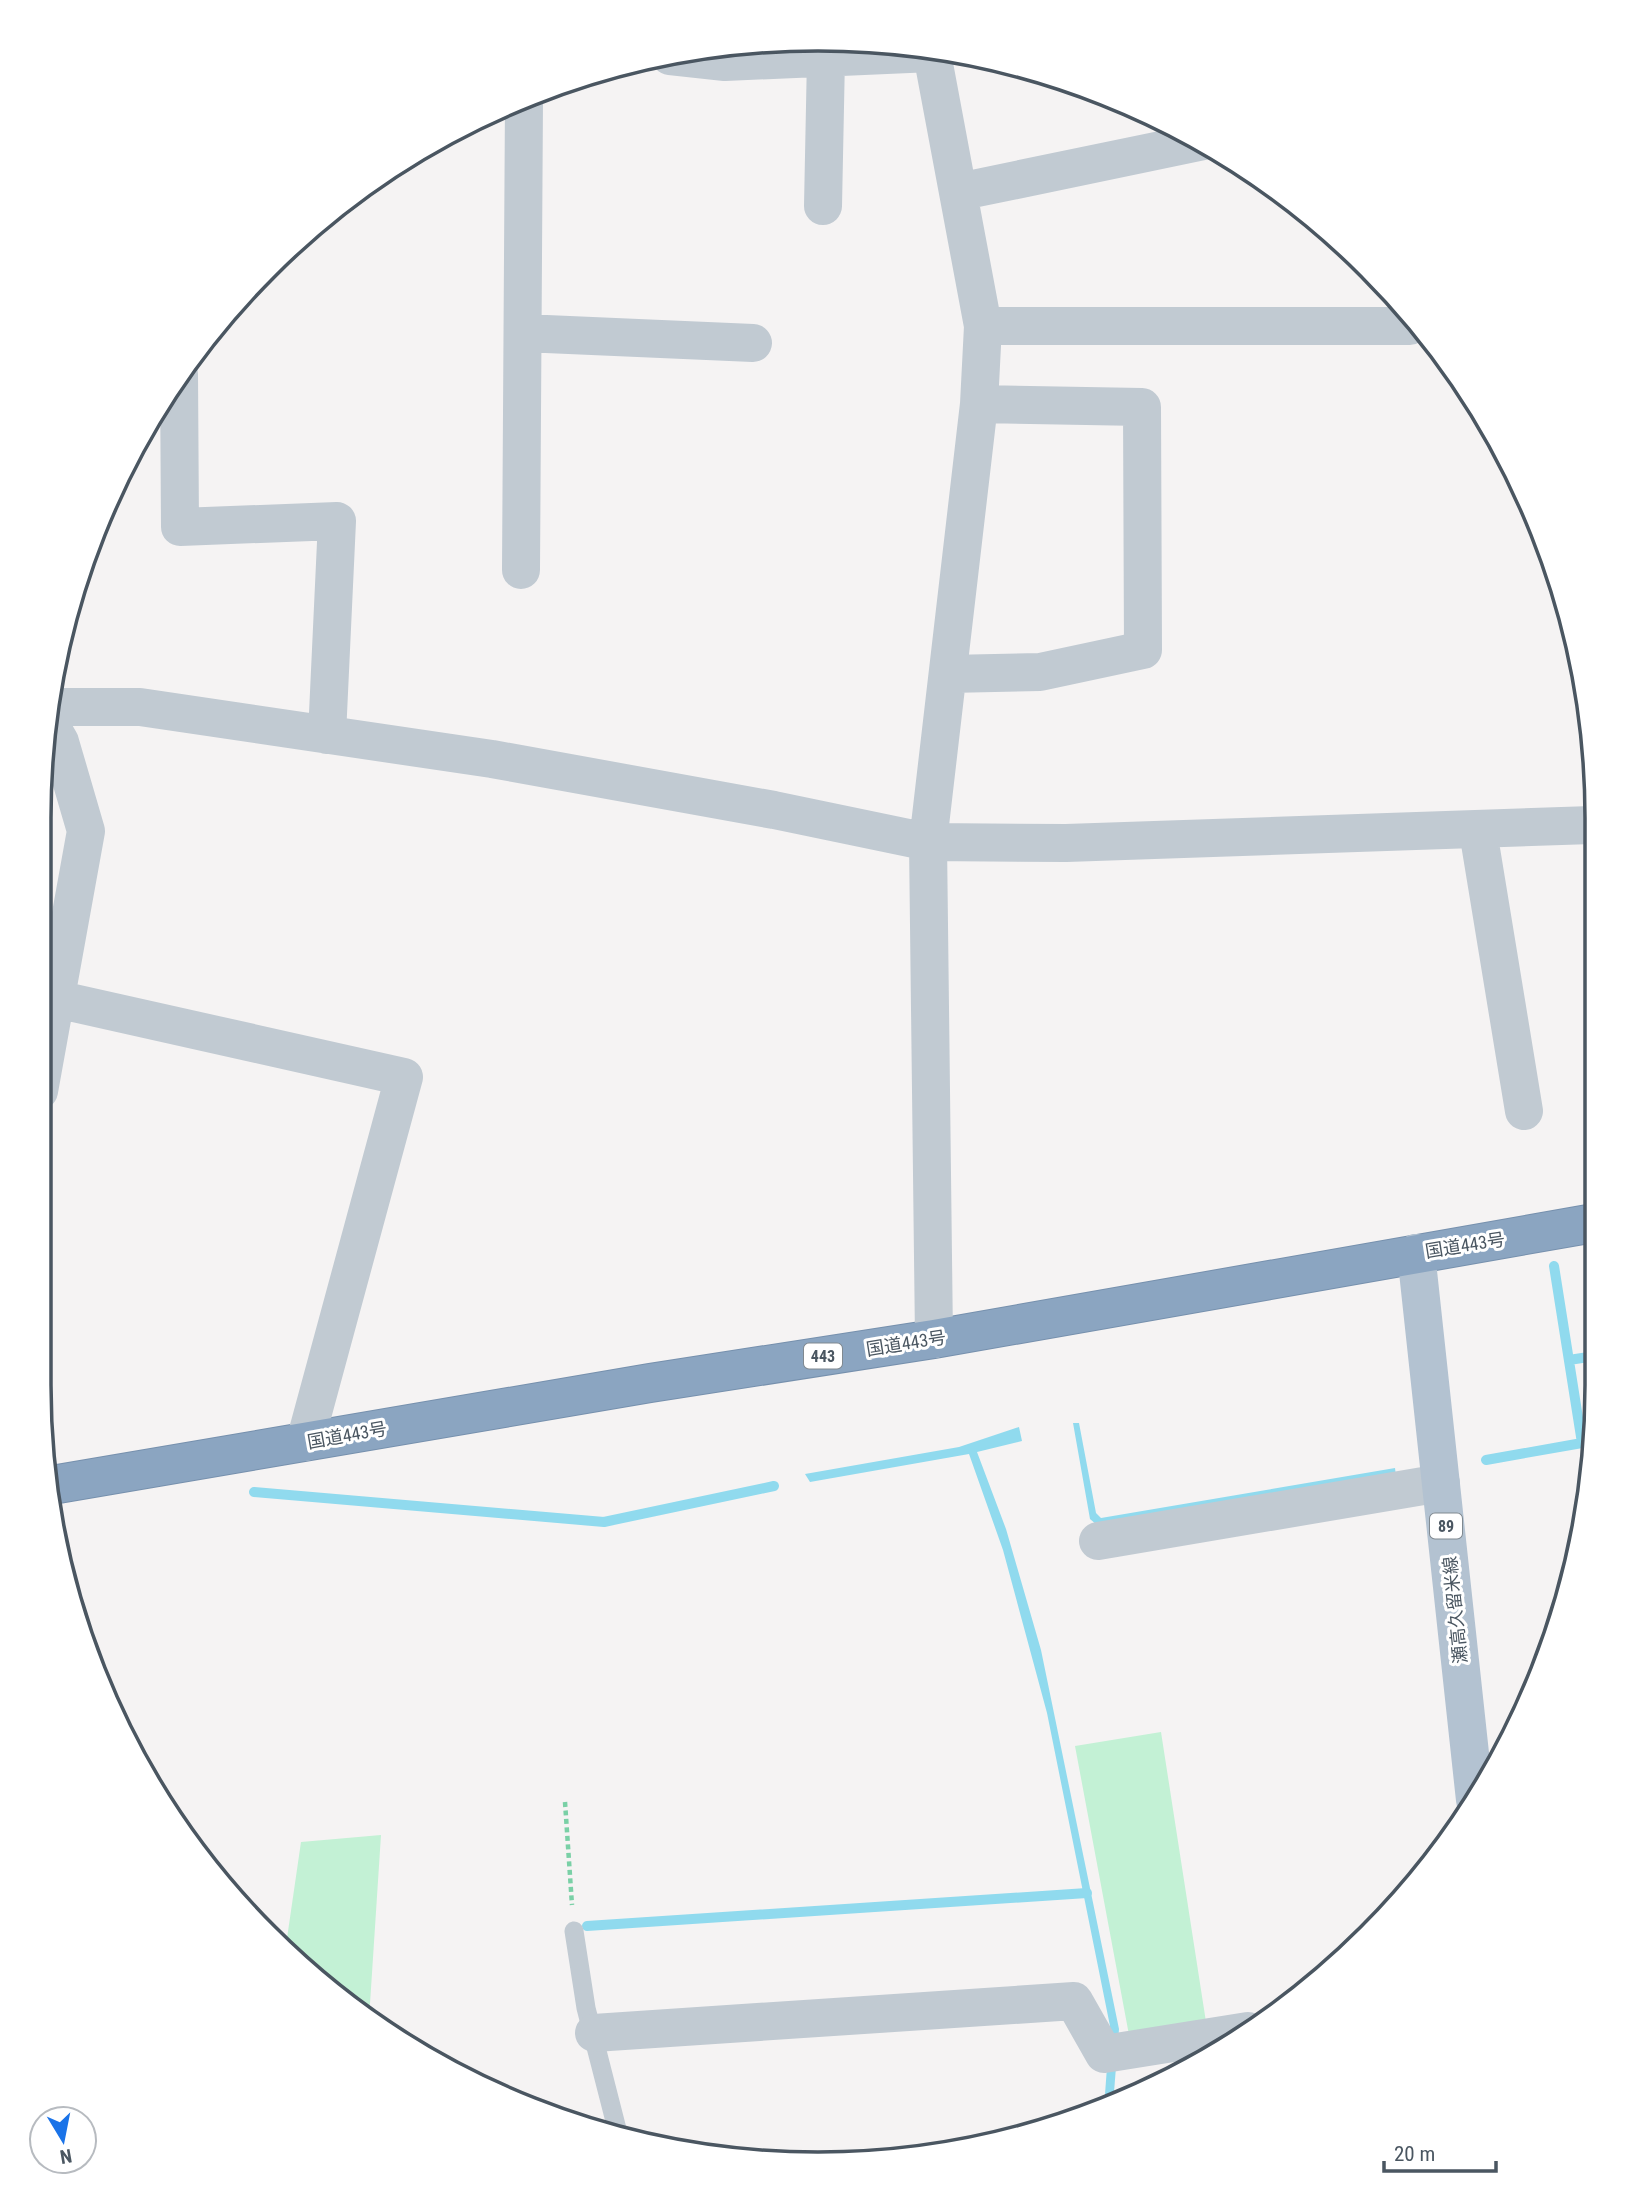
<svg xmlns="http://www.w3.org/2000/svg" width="1636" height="2203" viewBox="0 0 1636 2203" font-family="'Roboto Condensed','Noto Sans JP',sans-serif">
	<rect width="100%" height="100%" fill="#f5f3f3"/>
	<!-- green -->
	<path fill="#c3f1d5" d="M1161,1732L1206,2022L1129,2035L1075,1746Z
		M381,1835L369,2019L344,2004L285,1952L301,1842Z"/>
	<!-- water -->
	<path fill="#90daee" d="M1073,1423H1079L1096,1513L1101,1518L1395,1468L1396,1476L1097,1525L1090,1519Z
		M1019,1427L1022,1441L977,1452L1006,1529L1041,1650L1119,2029L1113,2105L1104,2108L1110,2026L1047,1713L1003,1550L969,1454L810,1482L805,1474L959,1447Z"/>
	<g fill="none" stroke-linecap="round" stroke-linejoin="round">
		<!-- stream -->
		<path stroke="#90daee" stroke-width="10" d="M1569,1360L1595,1356
			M1486,1460L1582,1443L1554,1266
			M254,1492L604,1522L774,1486
			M587,1926L1087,1893"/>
		<!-- highway casing -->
		<g stroke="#7690ad" stroke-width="40">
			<path id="highway" d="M52,1485L650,1383L934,1339L1594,1223"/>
		</g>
		<!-- path -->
		<path stroke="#7ad0a6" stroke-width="4.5" stroke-dasharray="5 3.5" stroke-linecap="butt" d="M565,1802L572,1905"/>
		<!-- lane -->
		<path stroke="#c1cad2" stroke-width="19" d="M574,1931L586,2008L618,2133"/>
		<!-- street -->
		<path stroke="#c1cad2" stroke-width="38" d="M931,48L983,326L979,404L928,842L934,1339
			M670,56L725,62L932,53
			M958,192L1204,141
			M823,206L826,57
			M983,326H1410L1416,322
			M523,333L753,343
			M179,374L180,527L337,521L327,735
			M521,570L524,100
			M948,674L1040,672L1143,650L1142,407L979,404
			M50,707H140L492,759L774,810L928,842L1066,843L1592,825
			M1478,831L1524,1111
			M56,999L404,1077L305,1442
			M39,1091L86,831L60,742L48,721
			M1098,1541L1441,1483
			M594,2033L1074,2001L1104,2054L1248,2031"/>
		<!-- primary -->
		<path stroke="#b3c2d1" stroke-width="38" d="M1416,1253L1475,1800"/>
		<!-- highway -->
		<use href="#highway" stroke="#8ba5c1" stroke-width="38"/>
	</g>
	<g text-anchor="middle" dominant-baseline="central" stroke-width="6" stroke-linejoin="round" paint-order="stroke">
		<!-- shield labels -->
		<g fill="#fff" stroke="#808990" stroke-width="2">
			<rect x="804" y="1343.5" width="38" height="25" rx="5"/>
			<rect x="1430" y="1513.5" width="32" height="25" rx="5"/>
		</g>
		<g font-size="16" font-weight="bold" fill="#4a5661">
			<text x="823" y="1356">443</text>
			<text x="1446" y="1526">89</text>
		</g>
		<!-- street labels -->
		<g font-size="18" fill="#4a5661" stroke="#fff">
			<text transform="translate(1465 1245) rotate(-9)">国道443号</text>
			<text transform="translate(906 1343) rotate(-9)">国道443号</text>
			<text transform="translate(347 1435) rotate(-10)">国道443号</text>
			<text transform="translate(1455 1610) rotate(-96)">瀬高久留米線</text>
		</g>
	</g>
	<!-- crop -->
	<path d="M0 0H1636V2203H0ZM818 51H818A767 767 0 0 1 1585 818V1385A767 767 0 0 1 818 2152H818A767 767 0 0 1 51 1385V818A767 767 0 0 1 818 51Z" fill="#fff" fill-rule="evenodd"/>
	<path fill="none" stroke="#4a5661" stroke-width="3.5" d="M818 51H818A767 767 0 0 1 1585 818V1385A767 767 0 0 1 818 2152H818A767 767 0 0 1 51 1385V818A767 767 0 0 1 818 51Z"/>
	<!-- north arrow -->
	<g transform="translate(63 2140) rotate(170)"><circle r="33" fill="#ffffff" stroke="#b7bbc0" stroke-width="2"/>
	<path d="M0-5L12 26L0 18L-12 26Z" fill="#1a73e8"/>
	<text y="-10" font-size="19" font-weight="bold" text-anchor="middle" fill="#4a5661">N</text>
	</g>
	<!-- scale -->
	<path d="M1384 2161v10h112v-10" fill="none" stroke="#4a5661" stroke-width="3.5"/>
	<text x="1394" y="2161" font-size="21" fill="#4a5661" stroke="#ffffff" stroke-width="5" paint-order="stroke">20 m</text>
</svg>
